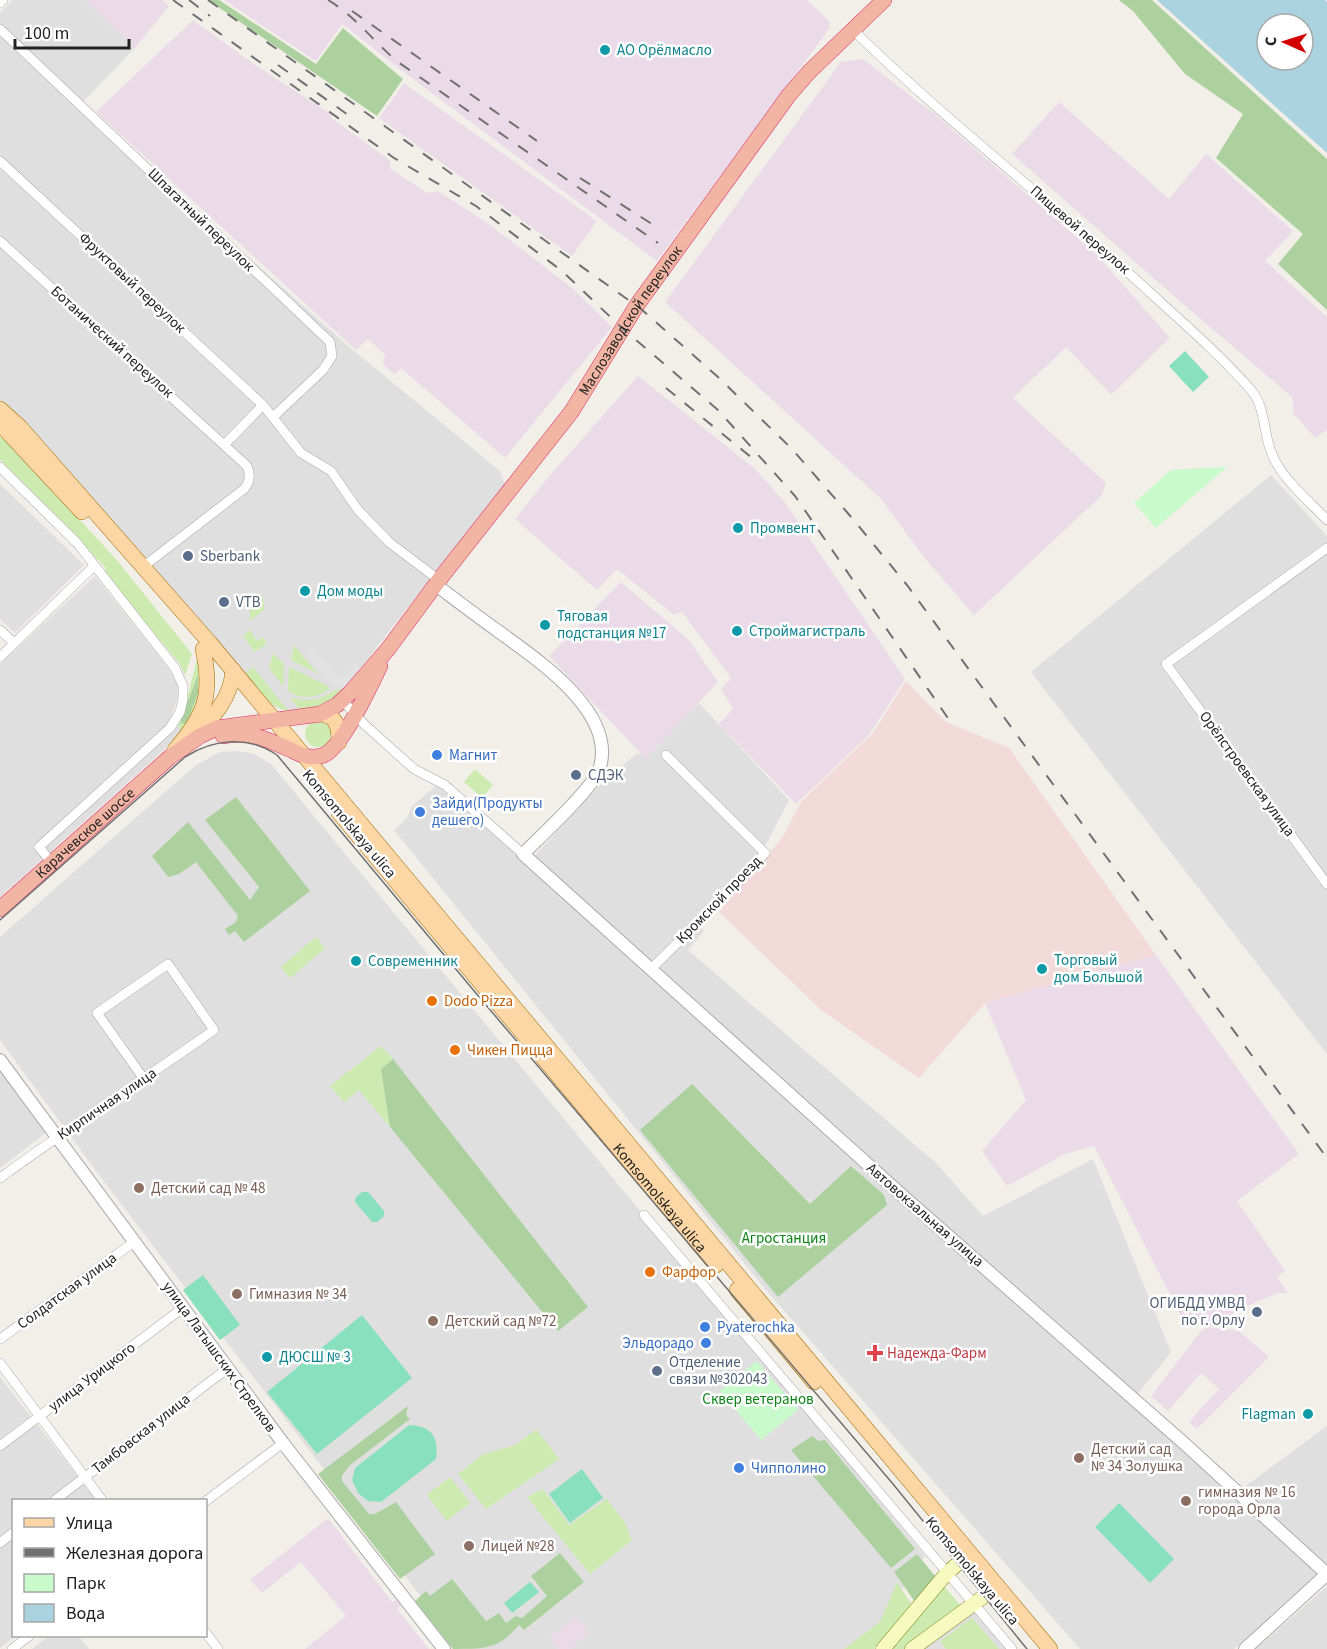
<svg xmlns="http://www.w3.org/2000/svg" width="1327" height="1649" viewBox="0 0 1327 1649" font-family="'Source Sans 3',sans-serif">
	<rect width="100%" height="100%" fill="#f2efe9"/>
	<!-- residential -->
	<path fill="#e0dfdf" d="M12,0H85L135,48L79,106L347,345L500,471L506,486L407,608L343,691L291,713L268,704L21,419L0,400V13Z
		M1271,475L1327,536V1054L1031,672Z
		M0,484L84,565L15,633L0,619Z
		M95,576L169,669L178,686V697L172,714L185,731L0,897V664Z
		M699,703L789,800L767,843L694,920L704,931L688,950L936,1163L983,1216L1093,1159L1171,1352L1130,1404L1232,1496L1327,1426V1565L1234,1649H1080L766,1290L394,830L407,818L412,806L437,785L527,864L606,779L638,753L646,758Z
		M238,751L254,754L271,764L925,1556L865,1644L858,1649H461L96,1171L0,1040V937L196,765L220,752Z
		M0,1071L46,1133L0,1168Z
		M0,1377L96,1500H14V1636H16L0,1648Z
		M1327,1586V1649H1256Z
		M973,1611L1007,1649H923Z
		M49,1636H78L89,1649H32Z"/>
	<!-- commercial -->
	<path fill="#f2dad9" d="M906,681L946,722L1009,748L1156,955L985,1003L919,1078L821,1010L719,912L782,838L801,802L873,733Z"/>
	<!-- industrial -->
	<path fill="#ebdbe8" d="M85,0H162L169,6L135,48Z
		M224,0H807L830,22L829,29L657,261L401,70L342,24L316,61Z
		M193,20L254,64L332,115L331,118L391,161L389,168L427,193L438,191L489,224L572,288L612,327L505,458L401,368L395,375L382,363L386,356L368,339L356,350L96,112Z
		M863,59L938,117L1097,255L1170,338L1111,395L1066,347L1013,398L1106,483L1102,495L974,615L923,556L881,499L665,302L841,62Z
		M404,83L597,221L572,256L379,118Z
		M1059,102L1169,199L1206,154L1293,231L1265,261L1327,317V430L1315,438L1294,414L1292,397L1183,304L1012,154Z
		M638,376L754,468L784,501L905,679L869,735L796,804L719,724L733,709L721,689L731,678L682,612L674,615L617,569L597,590L515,519L551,474Z
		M621,582L689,640L718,682L646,759L549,656Z
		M1156,955L1299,1154L1237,1201L1285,1271L1277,1277L1288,1293H1278L1233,1312L1234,1315L1209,1327L1239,1331L1269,1357L1197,1429L1189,1422L1219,1389L1201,1373L1168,1411L1151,1396L1201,1331L1208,1327L1200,1320L1185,1324L1094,1146L1065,1154L1007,1186L982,1151L1026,1100L985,1003Z
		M328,1518L392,1602L396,1600L401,1605L397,1609L429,1649H305L346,1616L301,1562L262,1593L250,1580Z
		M576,1616L589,1633L570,1649H558L549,1638Z"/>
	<!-- grass -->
	<path fill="#cdebb0" d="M2,436L116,559L192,654L185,675L179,663L103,573L106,568L0,460V439Z
		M262,594L265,609L250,621V604Z
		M250,630L257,641L263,637L267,643L255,652L243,636Z
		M294,645L318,674L291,660Z
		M273,653L284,664L283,686L269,668Z
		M197,659L200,664L201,698L183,732L177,724L189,691Z
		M253,667L290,713L269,703L244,675Z
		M289,667L327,686L330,688C319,698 299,701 288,690Z
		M339,689L342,692L322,708L294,713L299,709L290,698L306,700L317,699Z
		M305 734a13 13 0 1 1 26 0a13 13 0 1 1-26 0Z
		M475,769L493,785L482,798L464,782Z
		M316,937L325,948L290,978L281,967Z
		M381,1046L393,1059L381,1069L390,1127L359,1090L344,1102L330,1086Z
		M536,1429L559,1459L486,1509L458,1474L483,1454L516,1445Z
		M450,1477L470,1503L447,1521L427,1495Z
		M543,1489L569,1525L607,1499L625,1523L632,1540L590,1574L527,1497Z
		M897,1582L912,1605L874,1649H844L876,1625L882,1618Z
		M943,1585L962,1607L904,1649H888Z
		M972,1618L999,1649H946L940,1641Z"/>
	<!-- forest -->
	<path fill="#add19e" d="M208,0H219L316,64L343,28L403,79L377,116Z
		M1119,0H1152L1327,159V310L1278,264L1303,234L1216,158L1243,114L1185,74L1133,11Z
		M198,675V693L187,723L181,724V719Z
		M236,797L310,891L244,942L235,931L229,935L225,929L236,922L238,916L196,862L179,874L168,877L152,856L188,822L250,900L259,887L205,820Z
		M393,1059L588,1307L558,1331L390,1127L381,1069Z
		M692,1084L810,1204L851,1166L884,1195L887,1205L778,1297L640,1130Z
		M408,1406L406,1415L410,1419L349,1466L342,1476V1481L369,1514H375L396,1502L435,1554L400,1579L318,1474Z
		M812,1436L818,1441L825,1440L915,1549L891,1568L791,1450Z
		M560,1553L584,1582L524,1630L519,1625C499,1649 486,1649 453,1649L415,1601L426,1591L430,1596L452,1579L486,1621L499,1613L506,1623L516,1616L522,1618L547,1596L531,1576Z
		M917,1554L935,1576L915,1602L894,1572Z"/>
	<!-- park -->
	<path fill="#c8facc" d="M1227,467L1156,528L1134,503L1171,470Z
		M757,1361L798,1410L761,1440L720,1391Z"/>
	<!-- pitch -->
	<path fill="#88e0be" d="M1185,351L1209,377L1193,392L1169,366Z
		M362,1192H368L384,1211V1216L377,1222H372L355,1202L356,1197Z
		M203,1275L240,1325L220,1340L183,1290Z
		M362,1315L412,1378L317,1454L267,1392Z
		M409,1425C432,1426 439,1437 436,1459L381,1502L368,1501L358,1493L352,1480L355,1468Z
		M582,1469L603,1498L570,1523L549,1494Z
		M1119,1503L1174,1559L1150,1583L1095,1527Z
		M530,1582L539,1592L512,1613L504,1603Z"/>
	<!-- parking -->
	<path fill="#e2e2e2" d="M313,648L340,679L355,663L360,668L343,690L339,687L335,689L307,653Z"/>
	<!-- water -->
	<path fill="#aad3df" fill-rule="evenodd" d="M1157,0H1325L1327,2V153ZM1267,24H1303V60H1267Z"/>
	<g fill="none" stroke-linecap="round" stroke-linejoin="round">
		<!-- minor casing -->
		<g stroke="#a9a9a9" stroke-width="10">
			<path id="minor" d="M0,3L3,0
				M0,29L330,342L332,356L323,370L273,417
				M853,30C949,124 1057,206 1156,298C1188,327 1222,357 1251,390C1266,407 1263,434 1272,454C1281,478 1310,502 1327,520
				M0,161L263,405L301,453L331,471L358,510L390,543L439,580
				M0,241L247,466C251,475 250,482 244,489L144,566
				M225,444L263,405
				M0,467L77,543L175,668L183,686V699L180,712L170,728L39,847L52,863
				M1327,548L1166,664L1327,884
				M0,630L14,643
				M0,657L94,566
				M342,700L365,725L414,769L445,785L523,854
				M651,969L732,889L765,853L666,755
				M0,1178C70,1127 143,1080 214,1030L168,964L97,1013L144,1079
				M644,1215L1012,1649
				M0,1339L134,1242
				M0,1363L102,1500
				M0,1446L184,1307
				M55,1500L228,1368
				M206,1501L283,1443
				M0,1543L14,1532
				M206,1633L218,1649
				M12,1649L29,1636"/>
		</g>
		<!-- tertiary casing -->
		<g stroke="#a9a9a9" stroke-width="14">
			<path id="tertiary" d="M436,585C456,600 477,616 498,631C536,659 619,713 599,770C593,788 540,837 523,854L904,1197L1186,1445L1327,1574
				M0,1060L283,1443L444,1649
				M1245,1649L1327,1574"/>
		</g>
		<!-- secondary casing -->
		<g stroke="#707d05" stroke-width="15">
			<path id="secondary" d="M883,1649L947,1573L963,1559L973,1557
				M912,1649L990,1592"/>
		</g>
		<!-- primary casing -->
		<g stroke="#a06b00" stroke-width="16">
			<g id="primary">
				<path d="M0,409L20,427L210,643L1050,1649"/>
				<path d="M0,424L82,512"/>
				<path d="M320,714C337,715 339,727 339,742"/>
				<path d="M194,735C214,717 231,698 233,670"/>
				<path d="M175,750C205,715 213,695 203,649"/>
				<path id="s1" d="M339,813L716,1265"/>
				<path d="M737,1290L814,1382"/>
			</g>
		</g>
		<!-- trunk casing -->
		<g stroke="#dc2a67" stroke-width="16">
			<g id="trunk">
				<path d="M223,736C252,731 267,739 293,751C302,756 314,759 324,755C342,747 371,685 380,666"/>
				<path id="s2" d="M0,909L170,757L200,736L217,728L320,714L337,705L350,693L388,649L439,580L572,411L637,305L789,95L809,72L884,0"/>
			</g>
		</g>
		<!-- minor -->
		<use href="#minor" stroke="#fff" stroke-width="9"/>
		<!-- tertiary -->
		<use href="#tertiary" stroke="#fff" stroke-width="12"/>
		<!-- secondary -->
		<use href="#secondary" stroke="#f7fabf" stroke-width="14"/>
		<!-- primary -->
		<use href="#primary" stroke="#fcd6a4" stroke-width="15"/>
		<!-- trunk -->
		<use href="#trunk" stroke="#f2b4a3" stroke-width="15"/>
		<!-- tram -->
		<path stroke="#707070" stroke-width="1.5" d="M0,920L185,757C213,739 248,735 277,755L480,998L893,1484L1027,1649"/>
		<!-- rail -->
		<path stroke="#707070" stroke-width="2" stroke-dasharray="12 12" stroke-linecap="butt" d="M173,0L394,158L476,206L562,271L622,328L718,410L795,496L952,724
			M189,0L210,16
			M208,0L641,309L718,377L792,449L852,518L907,585L1327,1158
			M328,0C355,16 374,42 398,62L658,243
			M352,11L537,141
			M278,65L351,117
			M580,178L652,224
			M666,388L757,462"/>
	</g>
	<!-- markers -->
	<g fill="#0f9aa8" stroke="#fff" stroke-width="2">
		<circle cx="605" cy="50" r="6"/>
		<circle cx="738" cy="528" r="6"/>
		<circle cx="305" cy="591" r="6"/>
		<circle cx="545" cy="625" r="6"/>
		<circle cx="737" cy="631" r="6"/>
		<circle cx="356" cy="961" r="6"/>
		<circle cx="1042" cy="969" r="6"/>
		<circle cx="267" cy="1357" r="6"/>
		<circle cx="1308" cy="1414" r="6"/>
	</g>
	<g fill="#5c6f8a" stroke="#fff" stroke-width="2">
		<circle cx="188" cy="556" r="6"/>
		<circle cx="224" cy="602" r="6"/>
		<circle cx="576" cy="775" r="6"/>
		<circle cx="1257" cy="1312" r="6"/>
		<circle cx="657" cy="1371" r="6"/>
	</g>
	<g fill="#3f7fe0" stroke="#fff" stroke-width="2">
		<circle cx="437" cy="755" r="6"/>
		<circle cx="420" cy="812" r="6"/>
		<circle cx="705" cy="1327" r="6"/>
		<circle cx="706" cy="1343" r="6"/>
		<circle cx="739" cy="1468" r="6"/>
	</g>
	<g fill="#e8710a" stroke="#fff" stroke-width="2">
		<circle cx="432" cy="1001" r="6"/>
		<circle cx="455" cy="1050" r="6"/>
		<circle cx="650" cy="1272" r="6"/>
	</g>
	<g fill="#8d6e63" stroke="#fff" stroke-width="2">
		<circle cx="139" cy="1188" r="6"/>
		<circle cx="237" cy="1294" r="6"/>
		<circle cx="433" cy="1321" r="6"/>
		<circle cx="1079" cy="1458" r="6"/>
		<circle cx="1186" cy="1501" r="6"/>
		<circle cx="469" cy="1546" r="6"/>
	</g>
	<path fill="#e0444e" stroke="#fff" stroke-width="2" d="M872 1344h6v6h6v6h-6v6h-6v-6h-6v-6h6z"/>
	<g text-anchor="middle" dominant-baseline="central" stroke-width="5" stroke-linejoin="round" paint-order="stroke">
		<!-- culture labels -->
		<g font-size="15" fill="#0d838f" stroke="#fff" text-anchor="start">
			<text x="617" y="50">АО Орёлмасло</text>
			<text x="750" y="528">Промвент</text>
			<text x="317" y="591">Дом моды</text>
			<text x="557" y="616">Тяговая<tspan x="557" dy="17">подстанция №17</tspan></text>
			<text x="749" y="631">Строймагистраль</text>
			<text x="1054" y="960">Торговый<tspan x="1054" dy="17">дом Большой</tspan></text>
			<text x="368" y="961">Современник</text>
			<text x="279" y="1357">ДЮСШ № 3</text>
			<text x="1296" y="1414" text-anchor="end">Flagman</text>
		</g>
		<!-- street labels -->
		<g font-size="15" fill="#222" stroke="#fff">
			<text transform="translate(201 220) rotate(44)">Шпагатный переулок</text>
			<text transform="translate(1080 230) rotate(41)">Пищевой переулок</text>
			<text transform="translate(132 283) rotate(43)">Фруктовый переулок</text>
			<text stroke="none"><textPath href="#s2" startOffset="891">Маслозаводской переулок</textPath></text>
			<text transform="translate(112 342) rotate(42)">Ботанический переулок</text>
			<text transform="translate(1247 774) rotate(54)">Орёлстроевская улица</text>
			<text transform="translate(349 824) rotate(50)">Komsomolskaya ulica</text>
			<text stroke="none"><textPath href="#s2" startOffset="114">Карачевское шоссе</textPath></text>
			<text transform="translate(719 900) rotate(-46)">Кромской проезд</text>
			<text transform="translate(107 1104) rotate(-34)">Кирпичная улица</text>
			<text stroke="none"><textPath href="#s1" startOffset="501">Komsomolskaya ulica</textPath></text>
			<text transform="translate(925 1215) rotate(41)">Автовокзальная улица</text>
			<text transform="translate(67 1291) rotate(-36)">Солдатская улица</text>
			<text transform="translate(219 1357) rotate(54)">улица Латышских Стрелков</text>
			<text transform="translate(92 1377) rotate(-37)">улица Урицкого</text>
			<text transform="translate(141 1434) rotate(-38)">Тамбовская улица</text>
			<text transform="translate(972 1571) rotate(50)">Komsomolskaya ulica</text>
		</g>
		<!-- service labels -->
		<g font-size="15" fill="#4e5e75" stroke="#fff" text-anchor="start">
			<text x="200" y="556">Sberbank</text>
			<text x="236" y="602">VTB</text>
			<text x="588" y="775">СДЭК</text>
			<text x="1245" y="1303" text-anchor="end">ОГИБДД УМВД<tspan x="1245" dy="17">по г. Орлу</tspan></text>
			<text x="669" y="1362">Отделение<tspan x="669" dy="17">связи №302043</tspan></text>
		</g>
		<!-- shop labels -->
		<g font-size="15" fill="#366cbe" stroke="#fff" text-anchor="start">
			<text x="449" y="755">Магнит</text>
			<text x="432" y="803">Зайди(Продукты<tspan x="432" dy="17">дешего)</tspan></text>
			<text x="717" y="1327">Pyaterochka</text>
			<text x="694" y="1343" text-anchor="end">Эльдорадо</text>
			<text x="751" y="1468">Чипполино</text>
		</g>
		<!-- food labels -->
		<g font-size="15" fill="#c56008" stroke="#fff" text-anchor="start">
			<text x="444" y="1001">Dodo Pizza</text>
			<text x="467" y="1050">Чикен Пицца</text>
			<text x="662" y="1272">Фарфор</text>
		</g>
		<!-- education labels -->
		<g font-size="15" fill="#785e54" stroke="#fff" text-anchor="start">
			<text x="151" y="1188">Детский сад № 48</text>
			<text x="249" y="1294">Гимназия № 34</text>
			<text x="445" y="1321">Детский сад №72</text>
			<text x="1091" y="1449">Детский сад<tspan x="1091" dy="17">№ 34 Золушка</tspan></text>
			<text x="1198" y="1492">гимназия № 16<tspan x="1198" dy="17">города Орла</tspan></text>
			<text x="481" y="1546">Лицей №28</text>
		</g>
		<!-- park labels -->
		<g font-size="15" fill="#0c8416" stroke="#fff">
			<text x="784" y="1238">Агростанция</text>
			<text x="758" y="1399">Сквер ветеранов</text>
		</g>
		<!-- health labels -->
		<g font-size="15" fill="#be3a42" stroke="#fff" text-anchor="start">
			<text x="887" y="1353">Надежда-Фарм</text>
		</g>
	</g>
	<!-- legend -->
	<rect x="12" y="1499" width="195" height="138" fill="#ffffff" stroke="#a7a7a7" stroke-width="1.5"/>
	<rect x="24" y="1518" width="30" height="9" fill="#fcd6a4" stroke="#a7a7a7" stroke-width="1.5"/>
	<text x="66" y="1529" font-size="18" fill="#222222">Улица</text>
	<rect x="24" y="1548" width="30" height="9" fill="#707070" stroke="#a7a7a7" stroke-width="1.5"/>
	<text x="66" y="1559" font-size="18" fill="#222222">Железная дорога</text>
	<rect x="24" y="1574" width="30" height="18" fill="#c8facc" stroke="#a7a7a7" stroke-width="1.5"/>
	<text x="66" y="1589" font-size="18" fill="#222222">Парк</text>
	<rect x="24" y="1604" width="30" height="18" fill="#aad3df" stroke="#a7a7a7" stroke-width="1.5"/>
	<text x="66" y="1619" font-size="18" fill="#222222">Вода</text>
	<!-- north arrow -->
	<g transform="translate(1285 42) rotate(273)"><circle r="28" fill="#ffffff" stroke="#a7a7a7" stroke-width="1.5"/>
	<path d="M0-4.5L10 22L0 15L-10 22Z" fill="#d40000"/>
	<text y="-9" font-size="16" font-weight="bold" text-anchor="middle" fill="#222222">С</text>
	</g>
	<!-- scale -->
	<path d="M15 39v9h114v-9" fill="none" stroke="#222222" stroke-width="3"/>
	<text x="24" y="39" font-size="18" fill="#222222" stroke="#ffffff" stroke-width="4.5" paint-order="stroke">100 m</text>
</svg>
